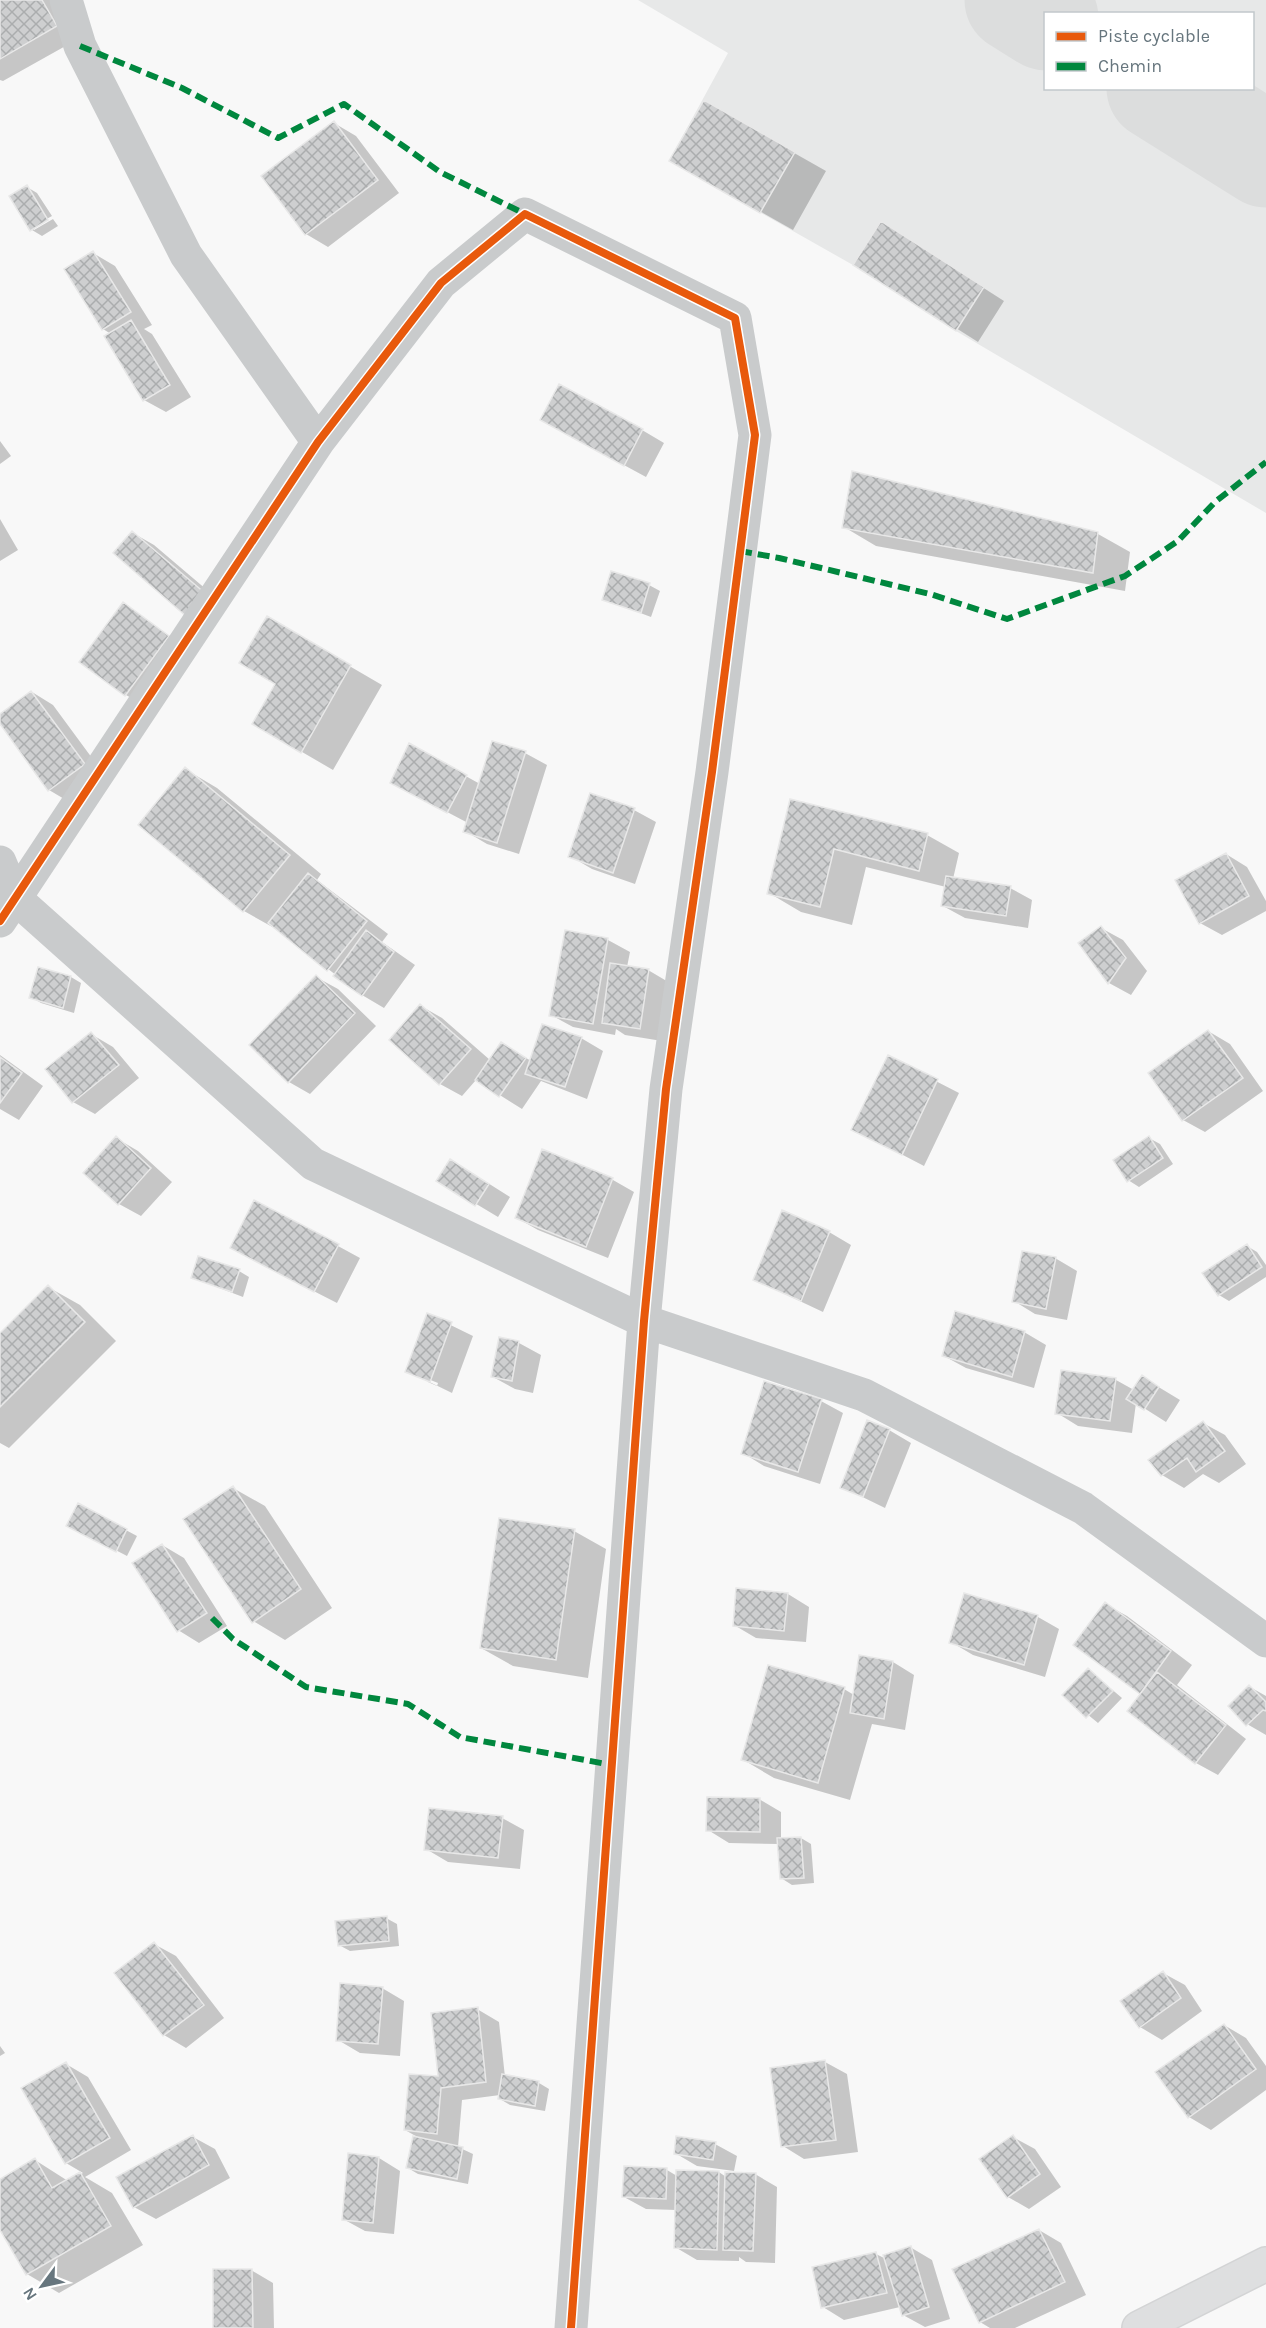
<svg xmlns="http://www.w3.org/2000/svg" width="1266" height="2328" viewBox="0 0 1266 2328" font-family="Karla,sans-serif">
	<defs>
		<pattern id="building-cross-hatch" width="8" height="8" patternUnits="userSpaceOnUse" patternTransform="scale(1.5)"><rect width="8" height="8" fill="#cecfd0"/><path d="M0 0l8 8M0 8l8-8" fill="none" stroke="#abadae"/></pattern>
	</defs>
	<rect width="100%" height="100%" fill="#f8f8f8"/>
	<!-- built -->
	<path fill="#e7e8e8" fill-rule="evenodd" d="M638,0H1266V513L956,331L853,265L669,161L728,53ZM1046,14H1252V88H1046Z"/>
	<!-- shadow -->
	<path fill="#0003" fill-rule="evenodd" d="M0,0H55L78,39L3,81L0,80Z
		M704,102L826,171L793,230L671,161Z
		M334,123L356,136L399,193L328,247L306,234Z
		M27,187L37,193L52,216L34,226V230L53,219L58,226L42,236L32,230Z
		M882,223L1004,301L978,342L855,264Z
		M93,253L115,266L152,325L144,329L152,334L191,397L166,412L144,400L111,334L103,329Z
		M642,430L664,443L646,477L563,432Z
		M0,441L11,456L0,464Z
		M0,519L18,550L0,561Z
		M844,527L1098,534L1130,552L1125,591L876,546Z
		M133,533L154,545L227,607L210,628Z
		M649,585L660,591L651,617L603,599Z
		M123,604L190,650L147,707L126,695Z
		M267,618L382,685L333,770L254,724L277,684Z
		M32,692L53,705L106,777L71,803L49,790L0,722V716Z
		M410,745L480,784L525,753L547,765L519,854L487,844L465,831L468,823L413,794Z
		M185,769L217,788L321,874L317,880L388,934L382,942L415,965L384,1008L362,995L276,929L244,911Z
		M791,801L927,835L959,853L953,879L1010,888L1032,900L1028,928L965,918L943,906L946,887L866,867L852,925L801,912L769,893Z
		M634,810L656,822L635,884L592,869L570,856Z
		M1226,854L1247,867L1266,901V911L1222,935L1200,923Z
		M1101,928L1123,940L1147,971L1131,995L1109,983L1080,944Z
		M567,932L608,940L630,952L627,967L648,970L670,983L662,1041L625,1035L616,1029L615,1035L573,1027L551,1015Z
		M39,969L71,977L81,983L74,1013L41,1003L31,997Z
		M316,977L338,989L376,1026L310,1094L289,1082Z
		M421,1006L442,1018L490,1060L523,1056L531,1061L581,1038L603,1051L587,1099L541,1081L522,1109L476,1080L462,1096L440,1084Z
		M1208,1031L1230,1044L1263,1091L1205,1132L1183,1120Z
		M91,1034L113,1047L139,1078L95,1114L73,1102L47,1069Z
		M0,1055L43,1086L19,1120L0,1109Z
		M889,1057L959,1093L924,1166L853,1129Z
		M116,1138L138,1151L172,1182L141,1216L119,1204Z
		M1149,1138L1160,1144L1173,1164L1139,1187L1128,1180Z
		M543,1151L613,1180L634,1192L608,1258L538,1230L517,1218Z
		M472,1173L510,1197L498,1217L438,1181Z
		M829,1232L851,1245L823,1312L755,1280Z
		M338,1246L360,1258L337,1303L253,1260Z
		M1247,1246L1257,1252L1266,1265V1277L1229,1301L1219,1295Z
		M1055,1258L1077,1271L1067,1320L1035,1314L1014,1301Z
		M239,1271L249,1277L243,1297L193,1278Z
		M48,1287L80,1305L116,1341L9,1448L0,1443V1335Z
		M428,1314L473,1336L452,1393L407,1371ZM428,1379L438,1383L437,1386L428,1382Z
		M1024,1332L1046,1345L1034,1388L966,1368L944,1356Z
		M500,1339L519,1343L541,1355L533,1393L515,1389L493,1377Z
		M1142,1377L1180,1400L1166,1422L1136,1403L1132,1433L1078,1426L1057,1413L1116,1380L1134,1390Z
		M821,1401L843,1413L820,1484L764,1466L743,1453Z
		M1203,1423L1225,1435L1246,1464L1219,1483L1203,1474L1184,1488L1162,1475Z
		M889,1430L911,1443L885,1508L842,1487Z
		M233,1488L265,1506L332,1608L285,1640L253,1621Z
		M79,1505L137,1536L127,1556L79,1531Z
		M574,1531L606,1549L588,1678L513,1666L481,1648Z
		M162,1545L184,1558L227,1626L199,1643L178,1630Z
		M788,1594L809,1607L806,1642L756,1638L734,1625Z
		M965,1595L1038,1617L1059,1629L1045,1677L973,1655L951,1642Z
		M1105,1604L1127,1616L1192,1665L1177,1685L1246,1739L1218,1775L1196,1763L1129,1711L1142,1694L1075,1644Z
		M893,1662L914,1675L905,1730L872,1724L850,1800L774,1778L742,1759L844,1689L854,1695Z
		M1089,1670L1122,1698L1098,1723L1064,1695Z
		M1250,1687L1266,1696V1735L1247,1724Z
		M759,1799L781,1812V1839L801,1838L811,1844L814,1883L792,1885L781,1878L779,1844L729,1843L708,1830Z
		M502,1818L524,1830L520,1869L448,1862L426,1849Z
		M386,1918L397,1924L399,1946L350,1951L339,1945Z
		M154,1944L176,1956L224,2018L186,2048L164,2035L116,1974Z
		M1163,1973L1185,1985L1202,2011L1162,2040L1140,2027Z
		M382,1988L404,2001L400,2056L360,2053L338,2040Z
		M477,2009L499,2022L505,2077L539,2083L549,2089L545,2111L510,2105L500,2099V2095L462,2100L458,2147L473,2154L468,2184L418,2174L408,2168L421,2139L405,2130L440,2078Z
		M1224,2025L1246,2038L1266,2066V2090L1211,2130L1189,2117Z
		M0,2046L5,2053L0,2056Z
		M825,2062L847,2074L858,2152L804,2159L783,2146Z
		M66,2064L88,2077L131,2150L85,2177L112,2193L143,2245L59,2293L27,2274L0,2227V2181L35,2160L68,2181L83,2173L66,2163Z
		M193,2137L215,2149L230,2178L156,2219L134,2207Z
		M1013,2137L1035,2149L1061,2187L1029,2209L1008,2197Z
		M715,2144L737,2156L734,2171L697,2166L675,2153Z
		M379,2158L400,2171L394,2234L365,2231L343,2219Z
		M667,2170L677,2176L719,2172L726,2177L755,2174L777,2187L775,2263L746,2262L739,2257V2261L697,2260L675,2247L676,2210L646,2209L624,2197Z
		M1039,2230L1061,2243L1086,2295L1015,2328H990L980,2322Z
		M910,2247L932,2260L950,2319L925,2327L903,2315L900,2307L844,2320L823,2307L876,2254L886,2259Z
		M251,2270L273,2283L274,2328H215Z"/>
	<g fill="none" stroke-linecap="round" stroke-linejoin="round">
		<!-- taxiway -->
		<path stroke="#dcdddd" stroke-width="105" d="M1017,0L1046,18
			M1159,88L1266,155"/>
	</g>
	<!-- building -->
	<path fill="url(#building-cross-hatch)" stroke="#e8e8e8" stroke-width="1.5" d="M0,0H42L57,26L0,59Z
		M704,100L795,152L760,213L669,161Z
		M334,121L378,180L305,235L261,176Z
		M27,185L48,220L30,231L9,196Z
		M881,221L984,287L956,331L853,265Z
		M93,251L131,312L102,330L64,269Z
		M131,320L170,385L143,401L104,336Z
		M559,384L643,429L624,466L540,420Z
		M852,471L1098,532L1093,573L842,528Z
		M132,531L206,594L187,617L113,553Z
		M611,571L650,583L641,613L602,600Z
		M123,602L169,636L125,696L79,662Z
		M267,616L351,665L301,753L252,724L275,684L239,663Z
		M31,691L85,764L48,791L0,724V714Z
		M492,741L526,751L497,843L463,832Z
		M409,743L467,775L447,813L390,783Z
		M185,767L290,855L243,912L138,825Z
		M590,793L635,808L613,873L568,857Z
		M790,799L928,833L919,871L834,849L820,907L767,894Z
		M1226,853L1249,896L1199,924L1175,880Z
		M308,873L367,921L327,971L268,923Z
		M946,876L1011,886L1006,916L941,906Z
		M1101,926L1126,958L1108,984L1078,943Z
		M366,930L394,952L362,996L333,976Z
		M565,930L608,938L593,1024L549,1016Z
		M610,963L649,969L640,1029L602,1023Z
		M38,967L71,976L63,1008L29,998Z
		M316,975L355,1013L288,1083L249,1045Z
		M420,1004L471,1049L439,1085L389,1040Z
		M542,1024L582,1037L565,1087L525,1074Z
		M1208,1030L1243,1078L1182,1121L1148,1073Z
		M91,1032L119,1065L72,1103L45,1069Z
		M501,1042L526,1058L499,1097L475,1080Z
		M888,1055L938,1079L902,1155L851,1130Z
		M0,1057L22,1073L0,1103Z
		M116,1136L151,1168L118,1205L83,1173Z
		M1149,1136L1163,1158L1127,1182L1113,1160Z
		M542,1149L613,1178L586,1247L515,1218Z
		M450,1159L489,1184L475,1206L436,1181Z
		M254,1200L339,1244L314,1292L230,1248Z
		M782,1210L830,1231L801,1301L753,1280Z
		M1247,1244L1262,1267L1218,1296L1202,1273Z
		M1022,1251L1056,1257L1046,1309L1012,1302Z
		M198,1256L240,1269L232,1292L191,1278Z
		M48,1285L85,1322L0,1407V1333Z
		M955,1311L1025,1331L1012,1377L942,1356Z
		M427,1313L452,1322L430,1382L405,1372Z
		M499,1337L519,1341L512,1381L491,1377Z
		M1061,1370L1116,1378L1110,1421L1055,1414Z
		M1142,1375L1159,1387L1144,1410L1126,1399Z
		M764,1381L822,1399L798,1472L741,1454Z
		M867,1420L890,1429L863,1497L840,1488Z
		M1203,1421L1225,1451L1196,1472L1187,1458L1161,1476L1148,1460Z
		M233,1486L301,1589L252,1623L183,1519Z
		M78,1503L127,1529L116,1552L66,1526Z
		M499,1518L575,1529L556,1660L480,1648Z
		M162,1544L207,1613L177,1632L132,1563Z
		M736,1588L788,1593L784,1631L733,1626Z
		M964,1593L1038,1615L1024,1665L949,1643Z
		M1105,1602L1171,1651L1140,1694L1073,1645Z
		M859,1655L893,1661L884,1719L850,1713Z
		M768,1665L845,1687L818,1783L741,1760Z
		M1088,1668L1113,1691L1086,1718L1062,1695Z
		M1157,1672L1226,1725L1195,1764L1127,1711Z
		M1249,1685L1266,1702V1711L1263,1710L1246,1726L1228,1706Z
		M707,1797L760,1798V1832L706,1831Z
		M429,1808L503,1816L498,1858L424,1850Z
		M801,1837L804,1878L780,1879L777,1838Z
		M387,1916L389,1941L338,1946L335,1921Z
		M154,1942L204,2005L163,2036L114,1973Z
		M1163,1971L1181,1998L1139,2028L1120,2001Z
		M340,1983L383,1987L378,2044L336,2041Z
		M478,2007L486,2082L441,2088L437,2134L404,2130L409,2074L438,2076L431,2013Z
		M1224,2024L1256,2069L1188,2118L1155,2072Z
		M825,2060L836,2140L781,2147L770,2068Z
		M66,2062L110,2138L65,2164L21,2088Z
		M502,2074L539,2081L535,2106L498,2099Z
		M193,2135L209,2165L133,2208L116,2177Z
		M1013,2135L1040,2174L1007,2198L979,2159Z
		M413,2136L463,2147L457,2179L406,2168Z
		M676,2136L716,2142L713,2160L674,2154Z
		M348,2153L379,2157L373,2223L342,2220Z
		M35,2158L52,2188L80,2172L111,2226L26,2275L0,2230V2179Z
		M624,2166L667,2168L666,2199L622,2197Z
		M676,2170L719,2171L717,2250L674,2248Z
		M725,2172L756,2173L753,2251L723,2250Z
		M1039,2229L1065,2282L979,2323L952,2269Z
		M911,2246L929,2307L902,2316L883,2255Z
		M876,2252L887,2293L821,2308L812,2267Z
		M213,2269H252L253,2328H213Z"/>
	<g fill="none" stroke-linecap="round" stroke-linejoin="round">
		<!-- secondary casing -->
		<g stroke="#d3d4d5" stroke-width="36">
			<path id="secondary" d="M1139,2328L1266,2264"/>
		</g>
		<!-- street -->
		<path stroke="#c9cbcc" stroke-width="33" d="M66,0L80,46L186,255L318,442
			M0,862L15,898L313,1164L644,1321L864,1395L1083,1508L1266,1641
			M0,921L318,442L441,283L525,214L735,318L755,435L712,772L666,1089L644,1321L571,2328"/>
		<!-- secondary -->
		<use href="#secondary" stroke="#dedfe0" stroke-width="33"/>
		<!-- quiet -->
		<path stroke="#00873e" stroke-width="6" stroke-dasharray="12 6" stroke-linecap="butt" d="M80,46L182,88L278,138L344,104L440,172L525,214
			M740,551L779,558L930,594L1007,619L1125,576L1178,541L1215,502L1266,462
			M212,1618L233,1639L306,1687L408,1704L460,1737L612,1765"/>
		<!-- cycleway casing -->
		<g stroke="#fff" stroke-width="11">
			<path id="cycleway" d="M0,921L318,442L441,283L525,214L735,318L755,435L712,772L666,1089L644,1321L571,2328"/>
		</g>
		<!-- cycleway -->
		<use href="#cycleway" stroke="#e8590c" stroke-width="8"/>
	</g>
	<!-- legend -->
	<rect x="1044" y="12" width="210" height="78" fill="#ffffff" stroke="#c2c8cb" stroke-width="1.5"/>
	<rect x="1056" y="32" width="30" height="9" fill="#e8590c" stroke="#c2c8cb" stroke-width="1.5"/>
	<text x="1098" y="42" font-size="18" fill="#67767e">Piste cyclable</text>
	<rect x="1056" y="62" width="30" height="9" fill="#00873e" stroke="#c2c8cb" stroke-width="1.5"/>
	<text x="1098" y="72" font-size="18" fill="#67767e">Chemin</text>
	<!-- north arrow -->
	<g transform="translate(42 2286) rotate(237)" stroke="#ffffff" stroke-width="4.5" paint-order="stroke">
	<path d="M0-4.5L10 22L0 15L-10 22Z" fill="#67767e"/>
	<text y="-9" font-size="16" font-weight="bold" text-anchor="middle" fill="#67767e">N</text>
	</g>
</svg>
